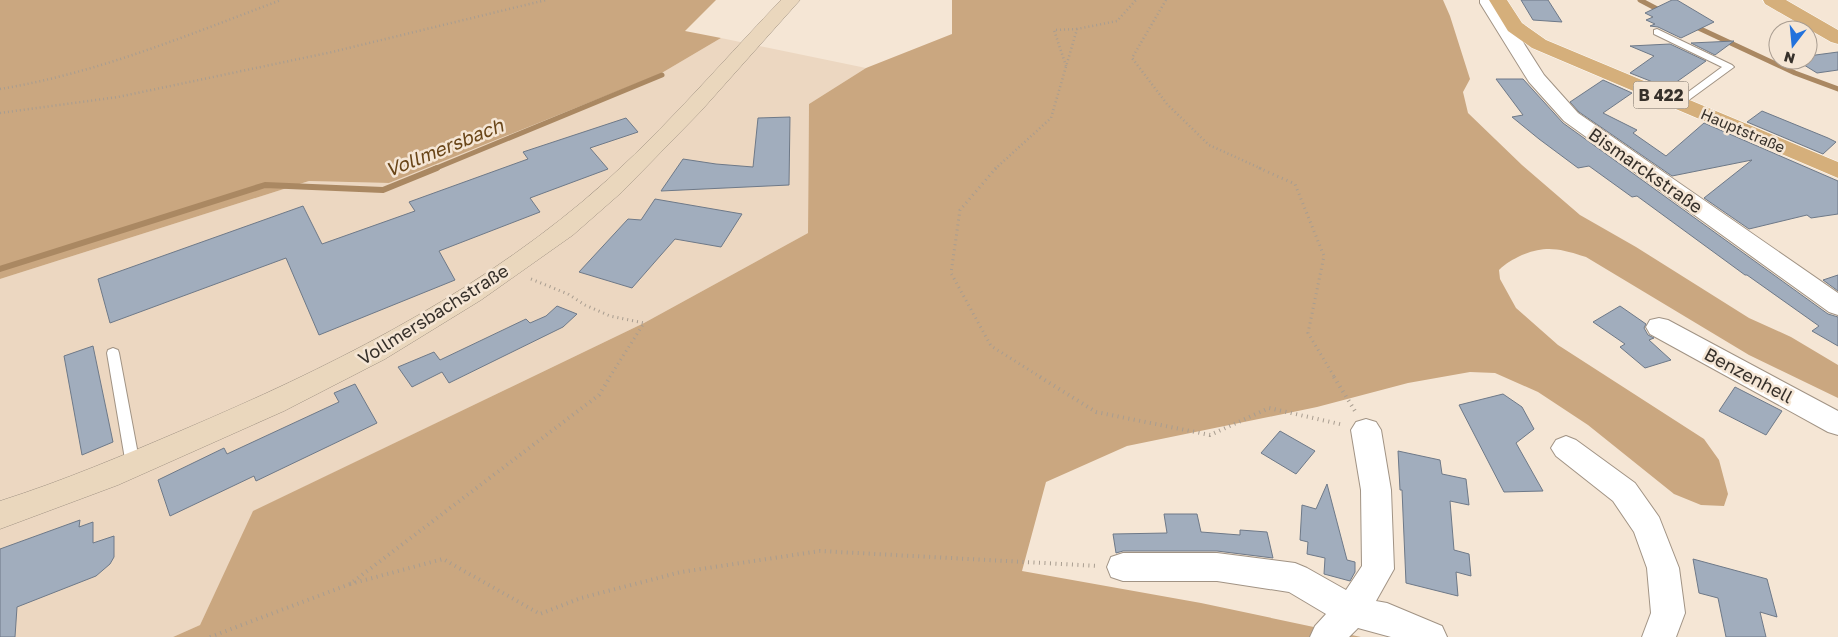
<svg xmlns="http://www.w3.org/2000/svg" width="1838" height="637" viewBox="0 0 1838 637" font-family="'Golos Text',sans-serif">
	<rect width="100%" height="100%" fill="#f5e6d5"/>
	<!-- built -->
	<path fill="#ecd7c1" d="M721,38L866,68L809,104L808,233L644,323L254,511L200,625L173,637H0V279L309,181L389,183L660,74Z"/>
	<!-- forest -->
	<path fill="#caa780" d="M0,0H716L685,31L721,38L660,74L389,183L309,181L0,279Z
		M952,0H1443L1450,16L1470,79L1463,92L1468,113L1522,165L1580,215L1636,247L1749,318L1791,337L1838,365V398L1749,355L1586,257C1560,249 1547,245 1522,255C1512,260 1506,263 1499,270L1500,279L1516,308L1558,345L1704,439L1719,460L1728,494L1724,506L1701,505L1674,494L1588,425L1538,392L1495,373L1470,372L1408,383L1317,407L1127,446L1046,482L1022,571L1201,603L1361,637H173L200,625L253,511L644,323L808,233L809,104L866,68L952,34Z"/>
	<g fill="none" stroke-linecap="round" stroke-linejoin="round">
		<!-- stream-far1 -->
		<path stroke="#aa8862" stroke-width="5" d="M1640,0L1661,11
			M1692,25L1795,73L1838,89
			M434,169L662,75"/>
		<!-- stream -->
		<path stroke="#aa8862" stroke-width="6" d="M0,269L265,185L383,190L437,168"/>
	</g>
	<!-- building -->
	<path fill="#a1adbd" stroke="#6e7988" d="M1521,0H1548L1562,22L1533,20Z
		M1672,0H1677L1714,22L1681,38L1658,27L1650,26L1655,24L1646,20L1653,17L1645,13Z
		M1734,41L1715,55L1691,43Z
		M1670,44L1706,61L1668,88L1630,73L1654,56L1630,46Z
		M1838,52V70L1817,73L1796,60H1808V56Z
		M1496,79H1523L1563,123L1828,314L1838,317V346L1812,331L1819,326L1747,275H1745L1637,196L1632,197L1589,166L1578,168L1539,139L1512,117L1523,115Z
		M1603,80L1632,93L1603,113L1637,130L1633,133L1666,156L1704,123L1838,181V214L1811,218L1807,215L1749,229L1704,198L1752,160L1672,176L1579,112L1570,102Z
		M1762,111L1828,138L1836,142L1823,154L1747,122Z
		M790,117L789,185L661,191L683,159L716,164L753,167L758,118Z
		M626,118L638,132L590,148L608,169L530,198L540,212L439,251L455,280L319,335L286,258L110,323L98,279L303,206L322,244L415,211L409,202L528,159L523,152Z
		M655,199L742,214L721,247L675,239L632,288L579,272L628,219L641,220Z
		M1838,275V291L1823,280Z
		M557,306L577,314L563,327L449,383L442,372L412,387L398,367L434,352L440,360L526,319L530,323L546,316Z
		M1620,306L1646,324L1644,328L1648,335L1654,338L1649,340L1671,360L1645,368L1620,347L1625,344L1593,322Z
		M93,346L113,442L82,455L64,356Z
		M355,384L377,423L256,481L254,476L170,516L158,480L224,448L227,454L339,402L334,393Z
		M1735,387L1782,411L1766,435L1719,411Z
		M1503,394L1522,407L1534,429L1516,443L1543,491L1504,492L1459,405Z
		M1280,431L1315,451L1296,474L1261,453Z
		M1398,451L1440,460L1442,474L1466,479L1469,505L1450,501L1454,550L1469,554L1471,576L1456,572L1458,596L1406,583L1402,490H1400Z
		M1327,484L1347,560L1355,562V572L1350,581L1324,574L1325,558L1307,554L1308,542L1300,540L1302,505L1316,509Z
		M1164,514H1197L1201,532L1240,535V530L1267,532L1273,558L1217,551H1123L1116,553L1113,534L1167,533Z
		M80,520L79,527L93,522V543L114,536V557L110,564L96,576L17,607L15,637H0V549Z
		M1693,559L1767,579L1777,617L1760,612L1766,637H1726L1718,598L1699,593Z"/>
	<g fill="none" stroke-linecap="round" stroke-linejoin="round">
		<!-- service casing -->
		<g stroke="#a19384" stroke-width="2">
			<path id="service" d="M1657,29L1732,65L1734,67L1682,105H1676V101L1722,67L1654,34V30Z
				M113,348L118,350L119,353L140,465L138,469L133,471L128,469L126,465L107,353L108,350Z"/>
		</g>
		<!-- minor casing -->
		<g stroke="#a19384" stroke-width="2">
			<path id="minor" d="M1480,0H1498V3L1544,75L1578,113L1838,293V315L1829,312L1564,121L1529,82L1480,3Z
				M1659,318L1668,320L1838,411V435L1828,432L1650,334L1646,327L1650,320Z
				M1366,419L1376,422L1381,430L1391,490L1394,569L1376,601L1387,603L1442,626L1447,637H1391L1358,628L1349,637H1310L1315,626L1326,614L1289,592L1217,581H1123L1111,577L1107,567L1111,557L1123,553H1217L1295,563L1307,568L1346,590L1362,566L1361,490L1351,430L1356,422Z
				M1566,436L1576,440L1635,483L1659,517L1679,568L1685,613L1676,637H1642L1651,613L1647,568L1634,532L1613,501L1556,456L1551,448L1556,440Z"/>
		</g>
		<!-- secondary casing -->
		<g stroke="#a19384" stroke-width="1">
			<path id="secondary" d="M781,0H800L701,111L622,192L573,235L481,300L385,359L284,411L118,485L0,529V501C63,481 124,455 185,429C324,370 465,300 582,202C654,142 716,68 781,0Z"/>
		</g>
		<!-- primary casing -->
		<g stroke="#fff" stroke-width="1">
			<path id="primary" d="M1489,0H1507L1522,23L1546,40L1838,162V178L1532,48L1508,31Z
				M1763,0H1786L1838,30V44L1831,42L1765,4Z"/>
		</g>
		<!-- path-far2 -->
		<path stroke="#a89d90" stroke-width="2.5" stroke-dasharray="1 3" stroke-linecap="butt" d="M1166,0L1132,58L1167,104L1209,145L1262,169
			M1066,66L1054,30L1077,29
			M0,89C98,73 188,35 281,0
			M0,113L118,97L332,52L546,0
			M995,169L1051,118L1077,29L1117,21L1136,0"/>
		<!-- path-far1 -->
		<path stroke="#a89d90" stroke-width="3" stroke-dasharray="1 4" stroke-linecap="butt" d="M996,168L960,210L951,273L991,346L1042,378
			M1259,168L1295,184L1324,256L1308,333L1335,378
			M531,279L568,294L585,305L610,316L644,323L609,378"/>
		<!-- path -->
		<path stroke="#a89d90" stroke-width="4" stroke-dasharray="1 4.5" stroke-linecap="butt" d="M1040,377L1096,412L1210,435L1269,408L1344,425
			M1334,377L1355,411
			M350,584L443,559L540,614L581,598L681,572L820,551L1099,566
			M210,637L350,584L599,395L610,377"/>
		<!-- service -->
		<use href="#service" fill="#fff" fill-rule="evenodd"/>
		<!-- minor -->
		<use href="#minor" fill="#fff" fill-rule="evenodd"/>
		<!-- secondary -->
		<use href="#secondary" fill="#ead7bd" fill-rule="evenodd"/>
		<!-- primary -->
		<use href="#primary" fill="#d5af7b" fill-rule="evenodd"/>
	</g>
	<g text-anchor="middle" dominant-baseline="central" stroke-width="5" stroke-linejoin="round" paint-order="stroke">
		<!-- far-street labels -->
		<g font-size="15" fill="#36302a" stroke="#f5e6d5">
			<text transform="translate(1743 130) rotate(23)">Hauptstraße</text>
		</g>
		<!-- shield labels -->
		<rect fill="#f5e6d5" stroke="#6f675d" stroke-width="1" x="1633.5" y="81.5" width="55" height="27" rx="4"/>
		<g font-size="16" font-weight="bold" fill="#36302a">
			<text x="1661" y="95">B 422</text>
		</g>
		<!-- street labels -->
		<g font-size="18" fill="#36302a" stroke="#f5e6d5">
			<text transform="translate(1646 170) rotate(35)">Bismarckstraße</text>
			<text transform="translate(433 314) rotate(-32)">Vollmersbachstraße</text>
			<text transform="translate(1749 375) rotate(28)">Benzenhell</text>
		</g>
		<!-- water labels -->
		<g font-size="19" font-style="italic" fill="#694518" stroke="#f5e6d5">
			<text transform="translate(444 147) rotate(-22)">Vollmersbach</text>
		</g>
	</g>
	<!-- north arrow -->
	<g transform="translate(1793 45) rotate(196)"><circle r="24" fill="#f5e6d5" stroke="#a99d91"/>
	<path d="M0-4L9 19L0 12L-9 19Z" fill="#2272dc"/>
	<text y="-8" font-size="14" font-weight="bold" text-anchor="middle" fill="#36302a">N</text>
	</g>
</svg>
